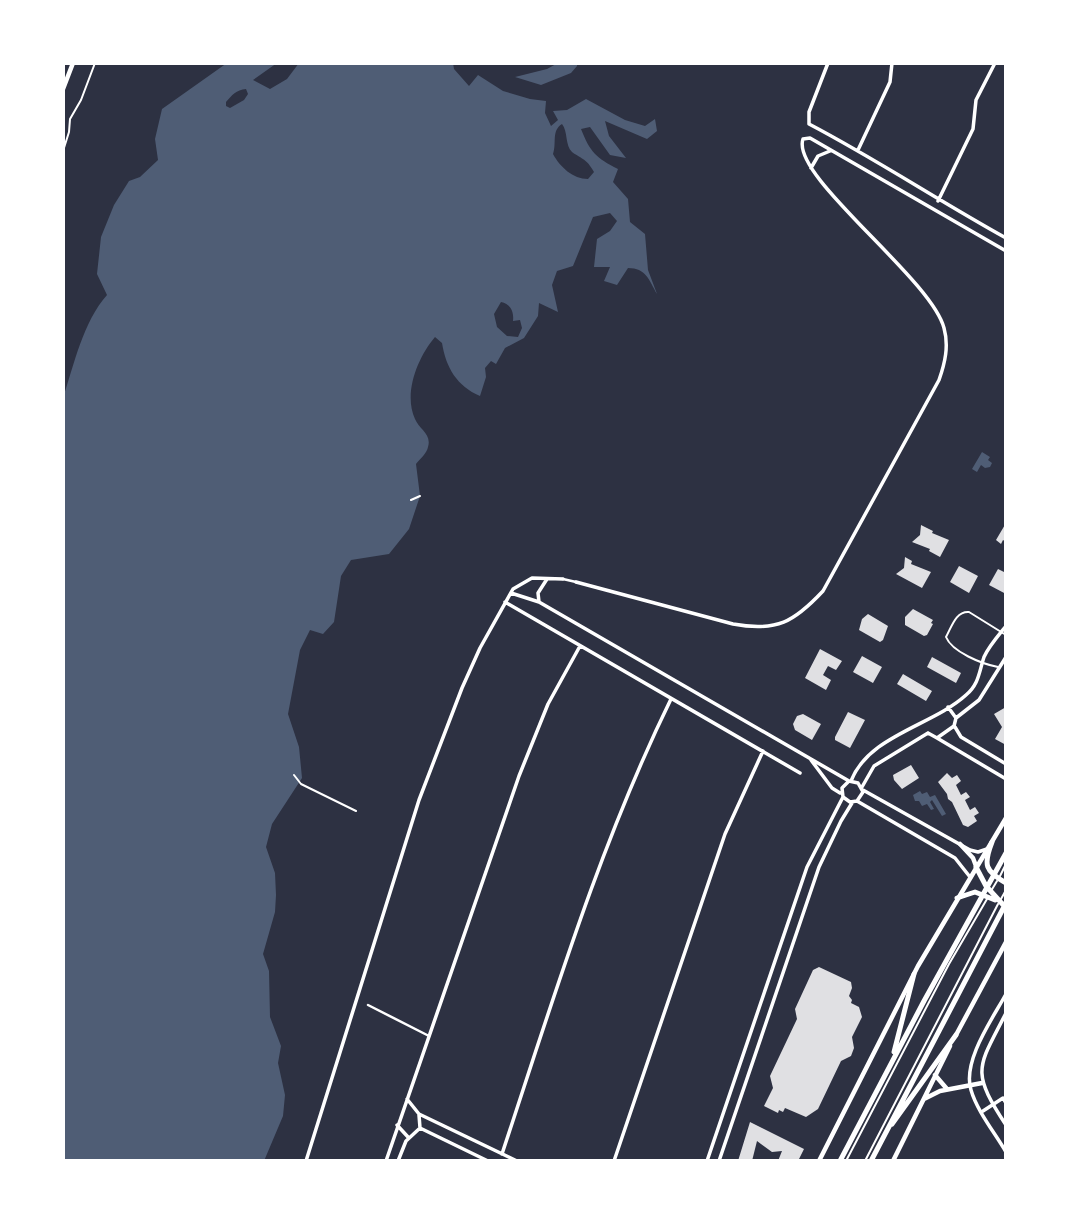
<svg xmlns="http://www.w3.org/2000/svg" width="1069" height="1224" viewBox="0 0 1069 1224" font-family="'Noto Sans',sans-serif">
	<rect width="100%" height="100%" fill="#2d3142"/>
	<!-- water -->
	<path fill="#4f5d75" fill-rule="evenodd" d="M227,63H277L253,80L270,89L287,79L299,63H453L454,69L469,86L478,75L503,91L530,99L546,101L545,113L551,126L558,120L553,111L567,110L586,99L625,120L645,126L655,119L657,131L647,139L605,121L609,136L626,158L610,155L590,127L581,129C590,152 596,158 618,169L613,182L628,199L630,222L645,234L648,270L657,294C649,280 646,268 628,268L617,285L604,281L610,267H594L597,239L610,231L617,221L610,213L593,217L573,266L557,271L552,285L558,312L539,303L538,316L524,338L505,348L496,364L491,361L485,368L486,377L480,396C457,386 446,368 442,343L435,337C418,357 403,393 415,419C419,429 432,434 428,447C427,453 420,459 416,464L420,496L409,529L389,554L351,560L341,576L334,622L323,634L310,630L300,650L288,714L299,747L302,778L272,824L266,847L275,873L276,895L275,912L263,954L269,971L270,1017L281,1046L278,1063L285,1095L283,1116L264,1161H63V398C74,365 83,322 107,295L97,274L101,237L114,205L129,181L140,177L158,160L155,139L162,109ZM246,89L248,94L244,100L230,108L226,106V102C232,95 236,90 246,89ZM562,124C568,131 565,146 572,152C583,160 586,158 594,172L588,179C573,179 560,167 553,154C557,143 551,131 562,124ZM501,302C511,304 514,312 513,321L520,320L522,328L518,337L507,336L497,327L494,314Z
		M558,63H577V66L571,73L541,85L515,77L547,69Z
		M982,452L990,457L988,460L992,463L990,467L985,468L981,465L977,472L972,469Z
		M920,791L922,794L927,792L930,797L935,795L946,814L942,816L932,800L930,802L934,809L931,810L927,804L922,806L919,801H915L913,795Z"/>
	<!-- building -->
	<path fill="#e0e0e3" d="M1006,523V542L1003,540L1001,544L996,540Z
		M921,525L933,531L932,533L949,540L940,557L929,551L930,549L912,542L920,535Z
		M905,557L912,561L911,564L931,572L922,588L896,574L904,568Z
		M959,566L978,576L969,593L950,582Z
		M998,569L1006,573V594L989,585Z
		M913,609L933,620L931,623L933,624L927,635L924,636L905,625V617Z
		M868,614L888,626L883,640L880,642L859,630L862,619Z
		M820,649L842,661L836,670L828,666L823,675L831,680L826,690L805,678Z
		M862,656L882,667L873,683L853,672Z
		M932,657L961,673L956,683L927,667Z
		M903,674L932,691L926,701L897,684Z
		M1006,707V745L995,739L1002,727L994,714Z
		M848,712L865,720L850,748L835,740V737Z
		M803,714L821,724L812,740L795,730L793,724L797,716Z
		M911,765L919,778L902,789L894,780L893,775Z
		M947,773L952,778L957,775L961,781L956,785L961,795L966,792L970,797L965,800L970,810L975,807L979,813L974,816L977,821L968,827L963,825L952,802L948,799L947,794L938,782Z
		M819,967L851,982L852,988L849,996L852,1000L851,1003L859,1007L862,1017L852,1037L854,1048L851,1056L841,1061L818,1109L806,1117L785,1108L783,1112L779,1110L778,1113L764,1106L773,1088L770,1076L797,1019L795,1009L813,970Z
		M750,1122L804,1149L798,1161H778L782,1151L772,1152L757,1141L752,1161H738Z"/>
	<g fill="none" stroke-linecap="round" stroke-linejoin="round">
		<!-- path -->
		<path stroke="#fff" stroke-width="2" d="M63,151L69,132L70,119L81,100L95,63
			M411,500L420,496
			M294,775L301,784L356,811"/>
		<!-- service -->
		<path stroke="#fff" stroke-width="2" d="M998,667C982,664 952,652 946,637C952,626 956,611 969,612L1006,635
			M1000,876L1006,864
			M991,891L997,881
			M1001,899L1006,890
			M846,1161L949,964L987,899
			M865,1161L998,904"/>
		<!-- pedestrian -->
		<path stroke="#fff" stroke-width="2.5" d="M563,579L576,582
			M368,1005L429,1036"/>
		<!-- minor -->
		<path stroke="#fff" stroke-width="3.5" d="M828,63L809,112V124C876,159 939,201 1006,238
			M858,150L890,82L892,63
			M811,168L818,156L830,151
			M938,201L973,129L976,100L995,63
			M576,582L733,624C777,632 794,622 823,591L939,380C945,363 949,346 944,328C931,278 790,176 803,139L810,138L1006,251
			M511,593L539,602L849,781L858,783L863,792L857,801L850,802L843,797L842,788L849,781
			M505,602L800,773
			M539,602L538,593L547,579
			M948,707L956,718
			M955,727L961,737L1006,764
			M928,733L937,738L954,726L956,718L979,700L1006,657
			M937,738L1006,779
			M811,760L832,788L840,793
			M851,781C869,735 932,726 966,695C979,684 979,672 984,657C989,646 998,636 1006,626
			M862,787L874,766L928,733
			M863,790L970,850L978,852L987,849
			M857,801L955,858L970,877
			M1006,994C993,1018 962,1061 971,1090C977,1111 995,1133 1006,1152
			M1006,1013C978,1068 970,1070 1006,1125
			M407,1099L419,1114L517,1161
			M983,1111L1003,1098L1006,1103
			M397,1125L408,1137
			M420,1128L488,1161
			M502,1154C553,1000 600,844 671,699
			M306,1161L419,800L462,688L480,648L513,589L532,578L563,579
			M386,1161L519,776L548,704L580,646
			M398,1161L406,1141L420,1128L419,1115
			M614,1161L725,834L763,751
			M707,1161L807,867L843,797
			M719,1161L819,867L841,821L852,803"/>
		<!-- secondary -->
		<path stroke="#fff" stroke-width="4.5" d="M63,89L73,63
			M960,844L973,858L976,866
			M956,1035L1006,942
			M935,1075L947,1089
			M924,1099L940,1091L982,1083
			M819,1161L918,966L1006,818
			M893,1161L950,1046"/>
		<!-- trunk -->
		<path stroke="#fff" stroke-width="5" d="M992,842C983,865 985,871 1006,883
			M976,867L986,886L1006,908
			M957,898L975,892L995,900
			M894,1052L914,974
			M892,1124L956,1035
			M840,1161L924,1001L1006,853
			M871,1161L1006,903"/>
	</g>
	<!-- border -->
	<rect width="1069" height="1224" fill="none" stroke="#ffffff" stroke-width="130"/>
</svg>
